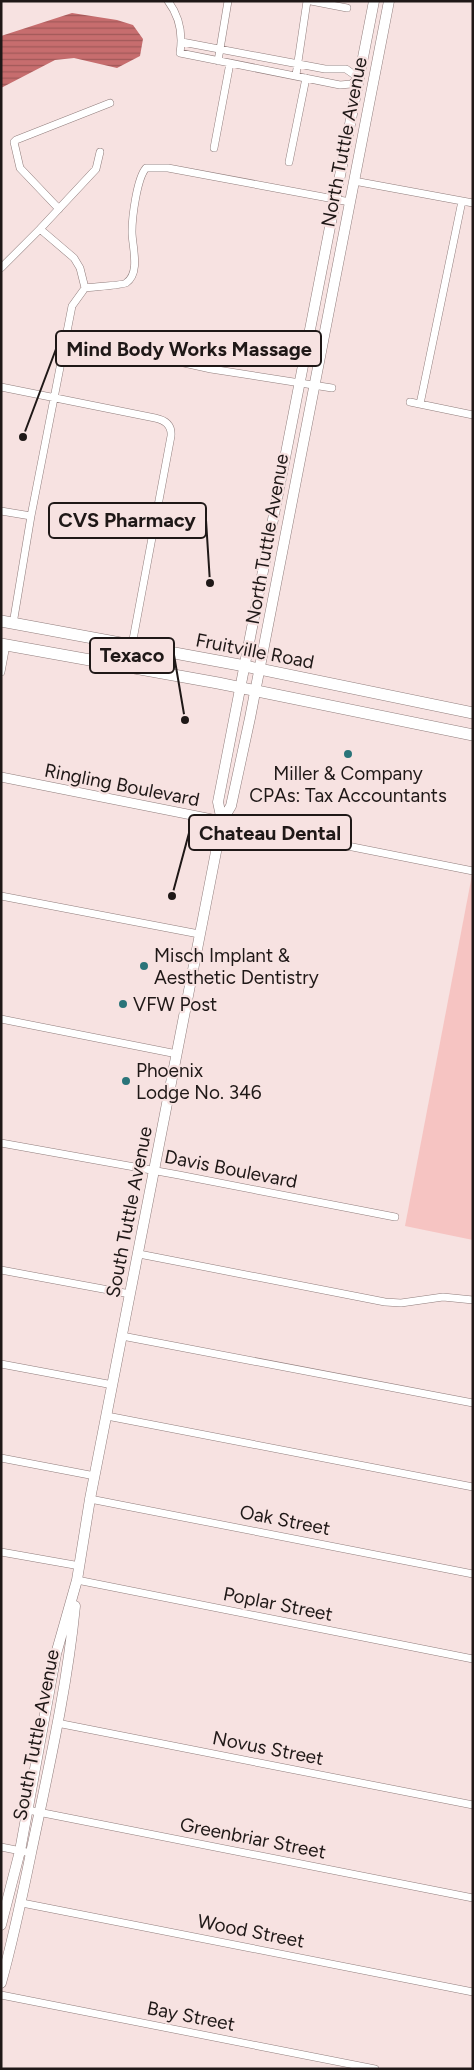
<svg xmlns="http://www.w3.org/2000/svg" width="474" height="2070" viewBox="0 0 474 2070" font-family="Figtree,sans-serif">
	<defs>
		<pattern id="water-rules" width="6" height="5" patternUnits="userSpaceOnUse" patternTransform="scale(1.25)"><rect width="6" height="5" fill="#c76d6e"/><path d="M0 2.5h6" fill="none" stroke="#a15959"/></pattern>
	</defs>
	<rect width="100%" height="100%" fill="#f7e2e1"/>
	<!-- park -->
	<path fill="#f6c4c2" d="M472,875H473V1240L405,1226Z"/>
	<!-- water -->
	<path fill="url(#water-rules)" d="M72,13L117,20L133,25L143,39L140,56L117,68L74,58L55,60L1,88V36Z"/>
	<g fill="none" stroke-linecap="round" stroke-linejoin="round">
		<!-- minor casing -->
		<g stroke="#907d7c" stroke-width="8">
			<path id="minor" d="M168,1C180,17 183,34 180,53L340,85L351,84L359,78L346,69H325L182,42
				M311,1L347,8
				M218,61L228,1
				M296,75L307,1
				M214,148L230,63
				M289,162L306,78
				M354,181L473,203
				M59,209L20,168L14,142L16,140L110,103
				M1,268L40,229L96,169L100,152
				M85,288C92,287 124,285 126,283C141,273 132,246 132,232C132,217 137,178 146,168H168L350,202
				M66,337L211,369L332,388
				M1,387L155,418C165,420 172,425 171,436L132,645
				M410,402L473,415
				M420,404L462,201
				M1,511L31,516
				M13,624L31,516L72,306L85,288L80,268L74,258L40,229
				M1,672L6,645
				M222,821L473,871
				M1,896L199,934
				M1,1019L177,1054
				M1,1143L179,1175L395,1217
				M139,1254L385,1302L401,1303L443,1297L473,1300
				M1,1270L130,1294
				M122,1336L473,1403
				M1,1364L113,1385
				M107,1416L473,1487
				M1,1458L95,1476
				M90,1499L473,1574
				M1,1552L80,1566
				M77,1580L473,1659
				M57,1723L473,1805
				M28,1810L473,1898
				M1,1847L31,1853
				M22,1903L473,1992
				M1,1995L375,2069"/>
		</g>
		<!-- tertiary casing -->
		<g stroke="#907d7c" stroke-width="10">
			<path id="tertiary" d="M1,777L222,821"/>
		</g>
		<!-- secondary casing -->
		<g stroke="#907d7c" stroke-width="11">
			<path id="secondary" d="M222,821L218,802L374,1
				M1,1925L20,1851L56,1654L77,1580L90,1499L222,821L231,806L250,718L389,1
				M1,1983C13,1940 22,1897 31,1853C48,1771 67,1689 75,1606"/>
		</g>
		<!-- primary casing -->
		<g stroke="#907d7c" stroke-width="12">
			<path id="primary" d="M1,621L245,666L473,713
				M1,644L218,683L473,735"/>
		</g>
		<!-- minor -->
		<use href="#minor" stroke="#fff" stroke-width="7"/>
		<!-- tertiary -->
		<use href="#tertiary" stroke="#fff" stroke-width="9"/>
		<!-- secondary -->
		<use href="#secondary" stroke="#fff" stroke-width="10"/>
		<!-- primary -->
		<use href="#primary" stroke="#fff" stroke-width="11"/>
	</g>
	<!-- markers -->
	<g fill="#2a7479" stroke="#f7e2e1" stroke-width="2">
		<circle cx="348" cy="754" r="5"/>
		<circle cx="144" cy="966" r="5"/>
		<circle cx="123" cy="1004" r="5"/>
		<circle cx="126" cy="1081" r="5"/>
	</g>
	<g text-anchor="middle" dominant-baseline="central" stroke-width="4.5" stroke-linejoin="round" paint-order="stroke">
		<!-- street labels -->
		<g font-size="19" fill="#1f1817" stroke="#f7e2e1">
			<text transform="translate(344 142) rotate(-79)">North Tuttle Avenue</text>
			<text transform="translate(267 539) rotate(-80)">North Tuttle Avenue</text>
			<text transform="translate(255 651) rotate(11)">Fruitville Road</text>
			<text transform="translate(122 785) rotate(11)">Ringling Boulevard</text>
			<text transform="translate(231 1169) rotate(11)">Davis Boulevard</text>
			<text transform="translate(129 1212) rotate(-79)">South Tuttle Avenue</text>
			<text transform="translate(285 1520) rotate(11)">Oak Street</text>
			<text transform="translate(278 1604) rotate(11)">Poplar Street</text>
			<text transform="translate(36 1735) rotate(-79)">South Tuttle Avenue</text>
			<text transform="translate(268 1748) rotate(11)">Novus Street</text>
			<text transform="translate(253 1838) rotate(11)">Greenbriar Street</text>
			<text transform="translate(251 1931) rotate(11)">Wood Street</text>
			<text transform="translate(191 2016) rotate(11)">Bay Street</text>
		</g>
		<!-- poi labels -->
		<g font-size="19" fill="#1f1817" stroke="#f7e2e1" text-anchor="start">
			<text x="348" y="773" text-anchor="middle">Miller &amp; Company<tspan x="348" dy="22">CPAs: Tax Accountants</tspan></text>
			<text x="154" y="955">Misch Implant &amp;<tspan x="154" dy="22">Aesthetic Dentistry</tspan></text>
			<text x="133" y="1004">VFW Post</text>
			<text x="136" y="1070">Phoenix<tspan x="136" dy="22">Lodge No. 346</tspan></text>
		</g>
	</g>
	<!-- callouts -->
	<path fill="none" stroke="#1f1817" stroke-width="2" d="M23 437L56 349M210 583L206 520M185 720L174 655M172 896L189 833"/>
	<g fill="#1f1817" stroke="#f7e2e1" stroke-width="2">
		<circle cx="23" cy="437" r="5"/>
		<circle cx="210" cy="583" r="5"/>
		<circle cx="185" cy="720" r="5"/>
		<circle cx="172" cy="896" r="5"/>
	</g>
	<g fill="#f7e2e1" stroke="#1f1817" stroke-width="2">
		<rect x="56" y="331" width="265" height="35" rx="5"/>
		<rect x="49" y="503" width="157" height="35" rx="5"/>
		<rect x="90" y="638" width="84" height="35" rx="5"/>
		<rect x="189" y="815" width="162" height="35" rx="5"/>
	</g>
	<g font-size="20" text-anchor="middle" font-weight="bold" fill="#1f1817">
		<text x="189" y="356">Mind Body Works Massage</text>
		<text x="127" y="527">CVS Pharmacy</text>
		<text x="132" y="662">Texaco</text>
		<text x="270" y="840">Chateau Dental</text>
	</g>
	<!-- border -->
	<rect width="474" height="2070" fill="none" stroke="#1f1817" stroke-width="5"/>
</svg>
